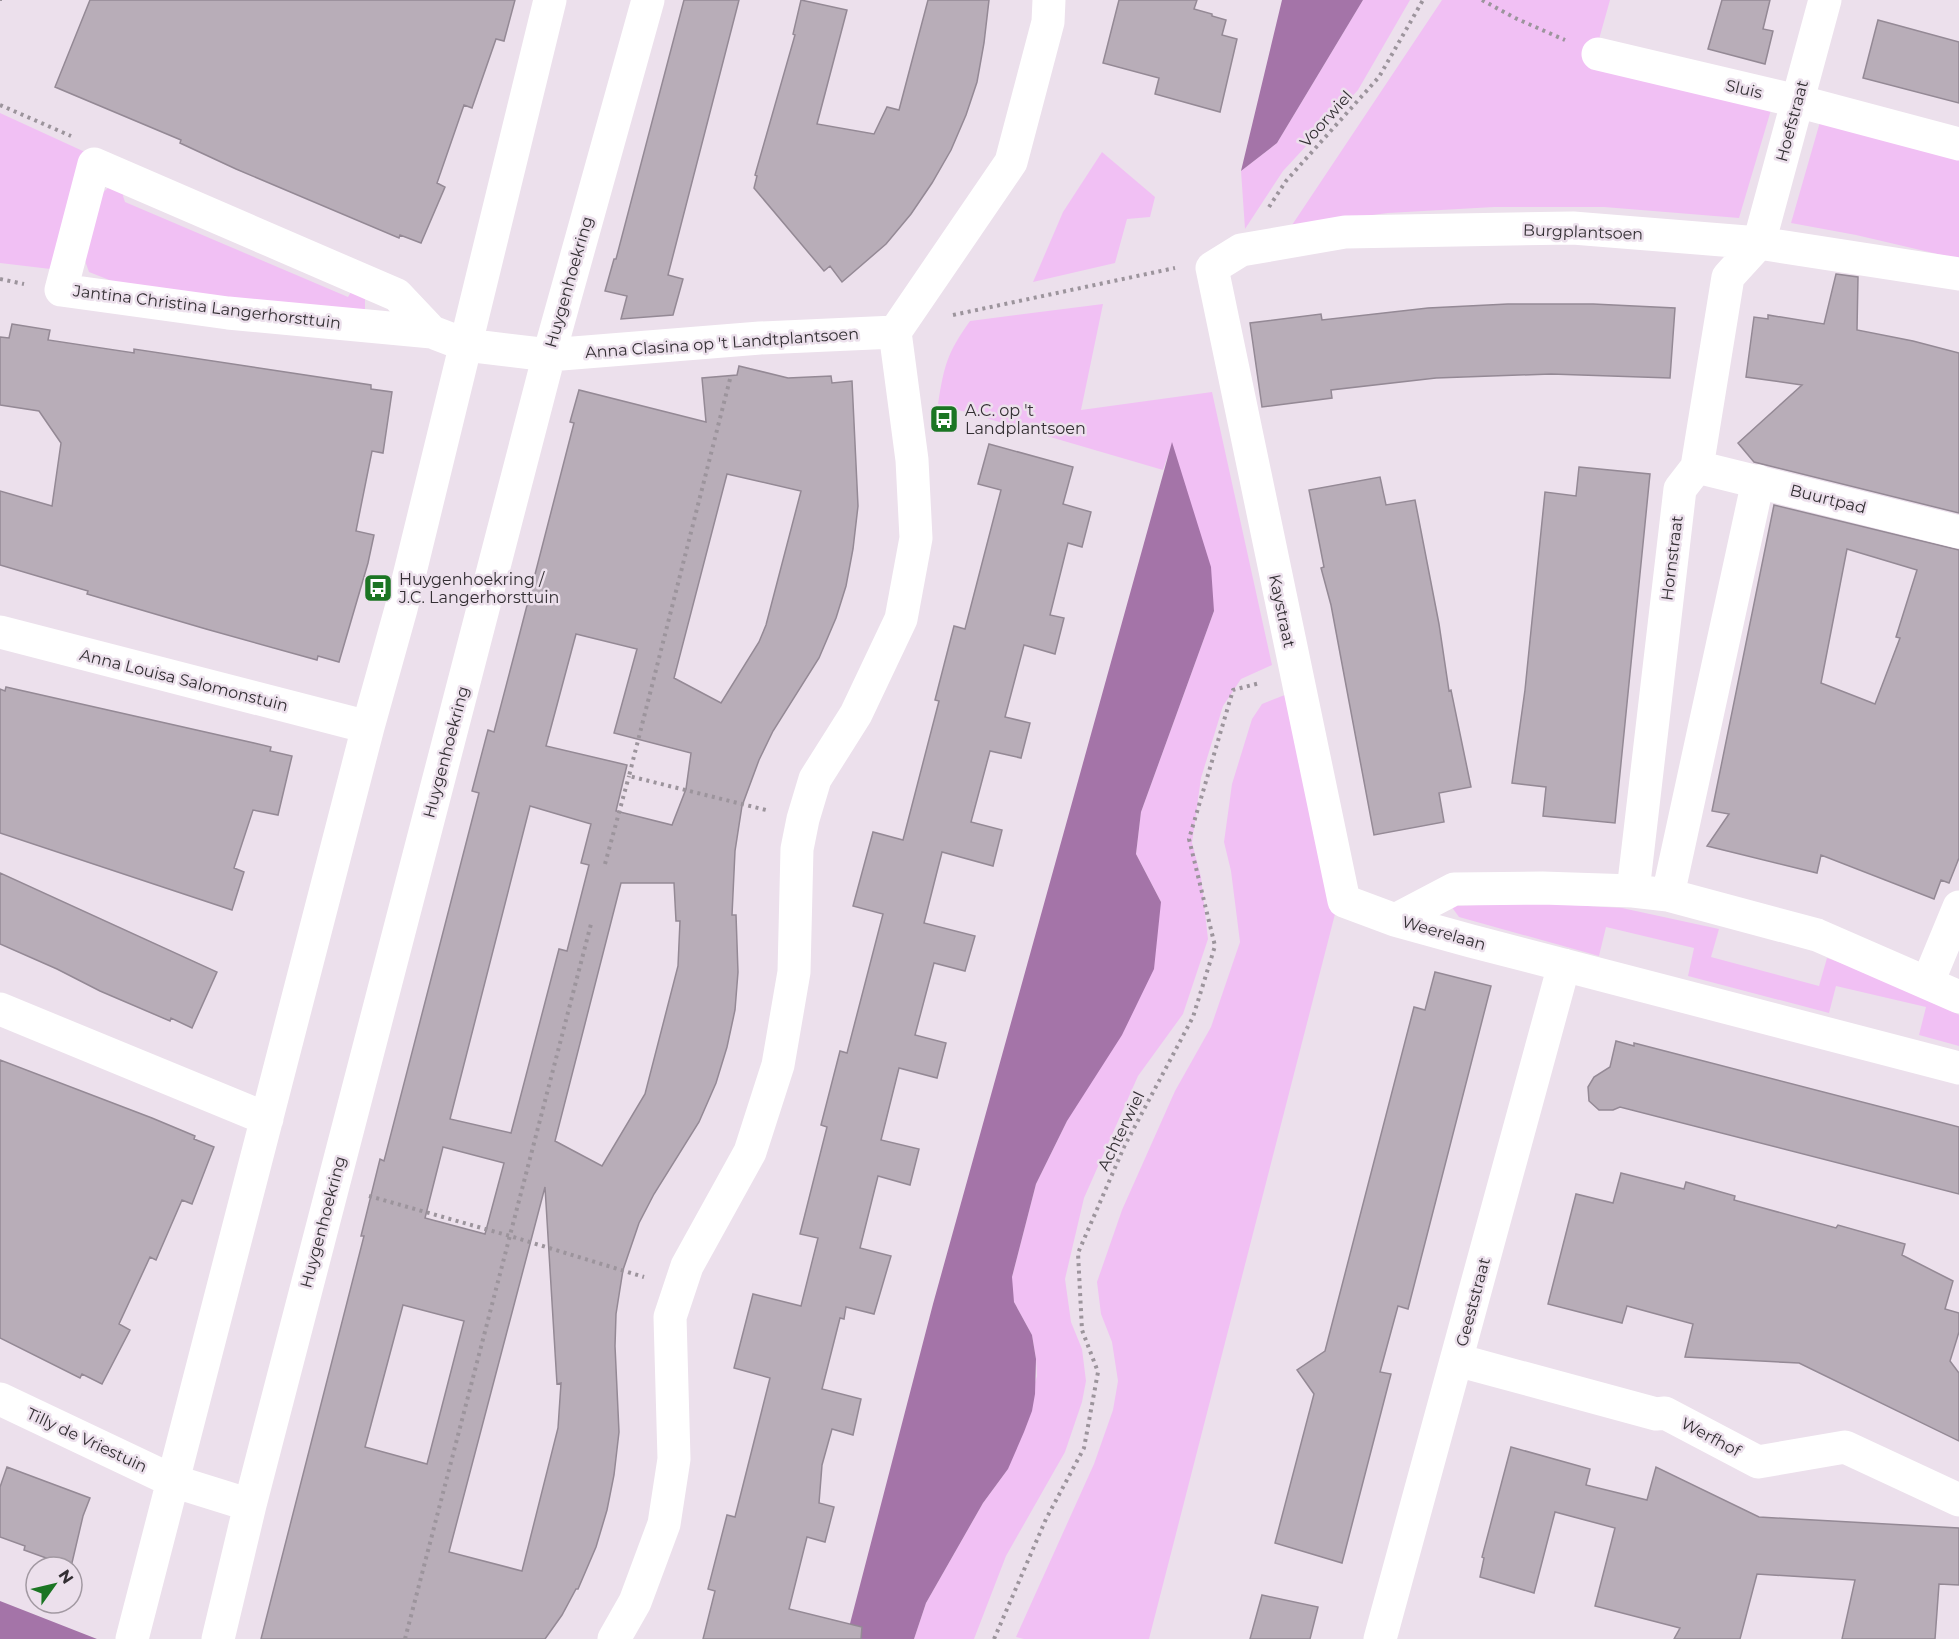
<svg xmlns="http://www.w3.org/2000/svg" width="1959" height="1639" viewBox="0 0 1959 1639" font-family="Montserrat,sans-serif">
	<rect width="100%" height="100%" fill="#ece0ec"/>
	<!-- green -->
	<path fill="#f1c0f4" d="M1363,0H1410L1358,90L1283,171L1245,229L1241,171L1277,143Z
		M1442,0H1610L1594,57L1771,110L1739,218L1604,207H1494L1388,213L1292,225Z
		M0,113L85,152L59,270L0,263Z
		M1822,115L1959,154V259L1856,235L1791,223Z
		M1102,152L1155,197L1150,217L1127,219L1115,263L1033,282L1063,212Z
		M109,187L125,190L123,196L125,202L348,297L354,287L365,295V318L122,285L89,272L83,255L96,199Z
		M1103,304L1081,410L1212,392L1272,665L1241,679L1223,706L1201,778L1192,843L1201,877L1208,939L1183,1014L1138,1076L1084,1198L1065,1279L1071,1322L1082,1349L1086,1381L1082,1402L1065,1452L1006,1556L974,1639H914L926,1603L983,1503L1008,1469L1037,1376L1036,1359L1032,1335L1014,1302L1011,1289L1012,1277L1036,1184L1067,1121L1161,902L1136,854L1141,812L1214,611L1172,444L1163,470L938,404C944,366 947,353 970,321Z
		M1295,691L1335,914L1149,1639H1024L1016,1637L1094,1464L1113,1410L1118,1381L1112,1342L1101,1314L1097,1282L1122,1210L1175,1091L1211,1027L1240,942L1231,871L1224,842L1232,784L1252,719L1262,704Z
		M1536,903L1622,908L1719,929L1711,957L1819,986L1827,958C1873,974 1917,991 1959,1015V1046L1919,1035L1926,1007L1836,986L1829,1013L1688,976L1694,948L1606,927L1599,956L1459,917L1451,906Z"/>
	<!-- water -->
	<path fill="#a474a8" d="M1282,0H1363L1277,143L1241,171Z
		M1172,442L1211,567L1214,611L1141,812L1136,854L1161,902L1154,969L1122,1035L1067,1121L1036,1184L1012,1277L1014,1302L1032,1335L1036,1359L1035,1394L1032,1411L1024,1432L1008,1469L983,1503L926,1603L914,1639H846L933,1304Z
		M0,1601L97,1639H0Z"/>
	<!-- building -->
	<path fill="#b8adb8" stroke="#948995" stroke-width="1.5" fill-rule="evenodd" d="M90,0H515L504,41L496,39L472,108L464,105L437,183L445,187L421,243L400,235L399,238L236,169L180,143L181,140L55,87Z
		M684,0H739L668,275L683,279L673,315L621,319L627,296L605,291L614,259H616Z
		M801,0L847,10L817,124L874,134L887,107L899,110L928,0H989L984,43L977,82L966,115L951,150L932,183L911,214L886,244L842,282L830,266L824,271L754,188L757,176L755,175L795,35L793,34Z
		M1119,0H1197L1194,9L1212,14V16L1226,20L1222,35L1237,39L1220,112L1155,94L1159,78L1103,63Z
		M1722,0H1770L1763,29L1773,31L1765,64L1708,49Z
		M1878,20L1959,42V103L1863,78Z
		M1836,274L1858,277L1857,330L1913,341L1959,353V513L1754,462L1738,443L1802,385L1746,377L1754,317L1768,319V315L1824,324Z
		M1508,304H1593L1675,308L1670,378L1551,374L1436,378L1331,390L1332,398L1262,407L1250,323L1321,314L1322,320L1428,308Z
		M12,324L50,330L48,340L134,353V349L371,385V389L392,392L383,453L372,451L356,531L374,535L368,563L339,662L318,656L317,660L206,629L87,594L88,591L0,565V491L52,506L61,443L39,411L0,405V337L9,338Z
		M739,366L788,378L831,376L832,383L852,381L858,506L853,549L846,586L836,618L819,658L773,731L759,760L742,806L735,851L732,915H736L738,972L735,1010L727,1047L716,1083L699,1122L654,1194L639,1223L623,1270L616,1314L615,1346L619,1432L614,1475L607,1510L596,1547L578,1589H576L562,1615L545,1639H261L364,1236H361L380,1159L384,1161L479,793L472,791L488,730L494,732L516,648L574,423L570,422L579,390L706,422L702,378L737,375ZM727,474L801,491L766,625L759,642L721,703L674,678ZM576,634L637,649L614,733L691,753L686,789L672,825L616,811L627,765L546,746ZM530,806L591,824L581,863L589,865L567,951L559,949L511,1133L450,1119ZM621,883H674L676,921H680L678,966L645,1094L602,1166L555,1141ZM443,1147L504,1163L485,1234L425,1218ZM545,1187L557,1384L561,1383L558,1428L522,1571L449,1552ZM403,1305L464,1321L427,1464L365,1447Z
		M989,444L1073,467L1063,504L1091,512L1082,547L1068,543L1050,615L1064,618L1055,654L1024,645L1005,717L1030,723L1021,758L990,751L971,822L1002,830L993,866L942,852L924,923L975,936L965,971L934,963L915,1035L946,1043L937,1078L899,1068L881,1140L919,1149L910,1185L878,1176L860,1248L891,1256L874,1314L846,1307L844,1319L840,1318L822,1389L861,1399L853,1435L832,1429L822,1465L819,1503L834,1507L825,1542L807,1537L789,1609L862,1627L861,1639H703L715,1591L708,1589L727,1515L735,1517L770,1378L734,1368L753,1294L801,1306L818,1238L800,1234L827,1127L821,1125L840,1051L847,1053L883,914L853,906L873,832L903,840L939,701L935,700L954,626L965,629L1001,490L978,484Z
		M1579,467L1650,474L1615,823L1543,816L1546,787L1512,783L1525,690L1545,492L1576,496Z
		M1380,477L1386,505L1415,500L1439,624L1449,691L1451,690L1471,787L1439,793L1444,822L1374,835L1331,605L1321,568L1324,567L1309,490Z
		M1774,505L1959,550V858L1949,883L1941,880L1934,899L1821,855L1817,873L1707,846L1729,814L1712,811ZM1847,549L1917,570L1896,637L1900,638L1875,704L1821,683Z
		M6,687L254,743L271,747L270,751L292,756L278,815L253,810L234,868L244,872L232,910L0,833V689L5,691Z
		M0,873L217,972L192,1028L171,1018L170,1021L100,991L57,969L0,944Z
		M1435,972L1491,986L1408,1309L1398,1306L1380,1372L1391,1374L1342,1563L1275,1543L1314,1394L1297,1370L1325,1351L1414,1007L1425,1010Z
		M1616,1041L1634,1046V1043L1959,1127V1194L1620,1107L1613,1110H1599L1589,1101L1588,1087L1594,1077L1610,1067Z
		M0,1060L152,1118L195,1136L194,1139L214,1147L192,1204L182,1200L156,1260L150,1257L119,1324L130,1330L102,1384L82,1374L80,1378L0,1338Z
		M1621,1173L1684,1189L1686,1182L1735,1196L1734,1200L1836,1228L1838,1225L1905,1244L1902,1255L1953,1281L1945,1309L1959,1313V1332L1950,1361L1959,1373V1441L1799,1363L1685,1357L1693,1324L1627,1306L1622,1323L1548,1304L1576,1194L1613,1203Z
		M1511,1447L1590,1469L1586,1485L1647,1500L1656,1467L1759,1517L1959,1528V1585L1939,1584L1935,1639H1842L1855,1580L1757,1574L1740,1639H1674L1680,1628L1595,1606L1615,1528L1555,1512L1534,1593L1480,1577L1484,1558L1482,1557Z
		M7,1467L90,1498L83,1516L71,1567L24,1550L25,1546L0,1537V1487Z
		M1262,1595L1318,1607L1310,1639H1250Z"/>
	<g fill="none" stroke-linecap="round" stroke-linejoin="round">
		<!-- path -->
		<path stroke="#9c949c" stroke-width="4" stroke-dasharray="3 4.5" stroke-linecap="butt" d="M1482,0L1515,18L1565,40
			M0,1V0
			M0,105L71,136
			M1269,207L1286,181L1379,77L1423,0
			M0,279L24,284
			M953,315L1175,268
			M730,379L629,776L766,810
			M605,864L629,776
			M369,1196L510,1236L644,1277
			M405,1639L591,924
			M994,1639L1046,1519L1084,1448L1098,1372L1082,1330L1078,1253L1124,1147L1193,1017L1215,946L1189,839L1233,690L1260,683"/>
		<!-- minor -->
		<path stroke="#fff" stroke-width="33" d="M1598,54L1797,101L1959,144
			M1959,274L1759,243L1573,228L1345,232L1241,250L1212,268L1344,901L1395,920L1471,941L1959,1068
			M432,332L397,295L94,164L61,290L228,313L432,332L466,345L549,355L760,338L895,332
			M1697,467L1959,532
			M0,632L368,727
			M1633,891L1680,489L1697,467L1728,277L1759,243L1825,0
			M1668,895L1758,481
			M1395,920L1454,889L1542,888L1633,891L1668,895L1817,935L1959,997
			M1928,982L1959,907
			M0,1009L267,1119
			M1457,1360L1656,1414L1665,1413L1758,1462L1845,1447L1959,1500
			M0,1399L173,1481L250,1505
			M132,1639L368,727L401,609L550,0
			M218,1639L250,1505L549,355L648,0
			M614,1639L635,1602L664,1524L674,1459L670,1317L687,1266L750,1152L778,1065L794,972L797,849L803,819L815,779L856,714L901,619L916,538L912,460L895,332L1011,162L1048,22L1049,0
			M1380,1639L1564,965"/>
	</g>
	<!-- icons -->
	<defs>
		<g id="bus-square" transform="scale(1.5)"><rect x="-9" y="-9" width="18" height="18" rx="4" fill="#1b7523" stroke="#ece0ec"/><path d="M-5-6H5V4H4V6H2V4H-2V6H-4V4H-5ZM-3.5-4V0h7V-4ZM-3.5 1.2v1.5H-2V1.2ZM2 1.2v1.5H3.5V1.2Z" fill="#fff"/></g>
	</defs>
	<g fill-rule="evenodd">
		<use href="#bus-square" x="944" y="419"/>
		<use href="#bus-square" x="378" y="588"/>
	</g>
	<g text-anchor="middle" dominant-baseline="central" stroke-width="5" stroke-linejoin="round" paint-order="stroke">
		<!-- street labels -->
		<g font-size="16" fill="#332f33" stroke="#ece0ec">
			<text transform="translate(1744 89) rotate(13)">Sluis</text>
			<text transform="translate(1326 119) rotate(-48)">Voorwiel</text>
			<text transform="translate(1792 121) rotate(-75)">Hoefstraat</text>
			<text transform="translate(1583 232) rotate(2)">Burgplantsoen</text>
			<text transform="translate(569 282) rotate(-74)">Huygenhoekring</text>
			<text transform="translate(207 307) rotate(7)">Jantina Christina Langerhorsttuin</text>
			<text transform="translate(722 343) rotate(-4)">Anna Clasina op 't Landtplantsoen</text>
			<text transform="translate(1828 499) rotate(14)">Buurtpad</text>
			<text transform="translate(1672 558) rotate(-83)">Hornstraat</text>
			<text transform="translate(1282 611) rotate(78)">Kaystraat</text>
			<text transform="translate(184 680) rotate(14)">Anna Louisa Salomonstuin</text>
			<text transform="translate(446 752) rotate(-75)">Huygenhoekring</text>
			<text transform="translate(1444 933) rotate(16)">Weerelaan</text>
			<text transform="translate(1121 1131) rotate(-64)">Achterwiel</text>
			<text transform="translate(323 1222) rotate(-75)">Huygenhoekring</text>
			<text transform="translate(1473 1302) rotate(-75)">Geeststraat</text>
			<text transform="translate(1711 1437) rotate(28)">Werfhof</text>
			<text transform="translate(87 1440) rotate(25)">Tilly de Vriestuin</text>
		</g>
		<!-- poi labels -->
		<g font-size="16" fill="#332f33" stroke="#ece0ec" text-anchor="start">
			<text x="965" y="410">A.C. op 't<tspan x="965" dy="18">Landplantsoen</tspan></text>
			<text x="399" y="579">Huygenhoekring /<tspan x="399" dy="18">J.C. Langerhorsttuin</tspan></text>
		</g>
	</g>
	<!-- north arrow -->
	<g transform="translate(54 1585) rotate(56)"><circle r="28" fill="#ece0ec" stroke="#a299a2" stroke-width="1.5"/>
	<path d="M0-4.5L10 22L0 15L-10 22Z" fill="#1b7523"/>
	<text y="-9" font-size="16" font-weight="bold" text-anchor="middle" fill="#332f33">N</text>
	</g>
</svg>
